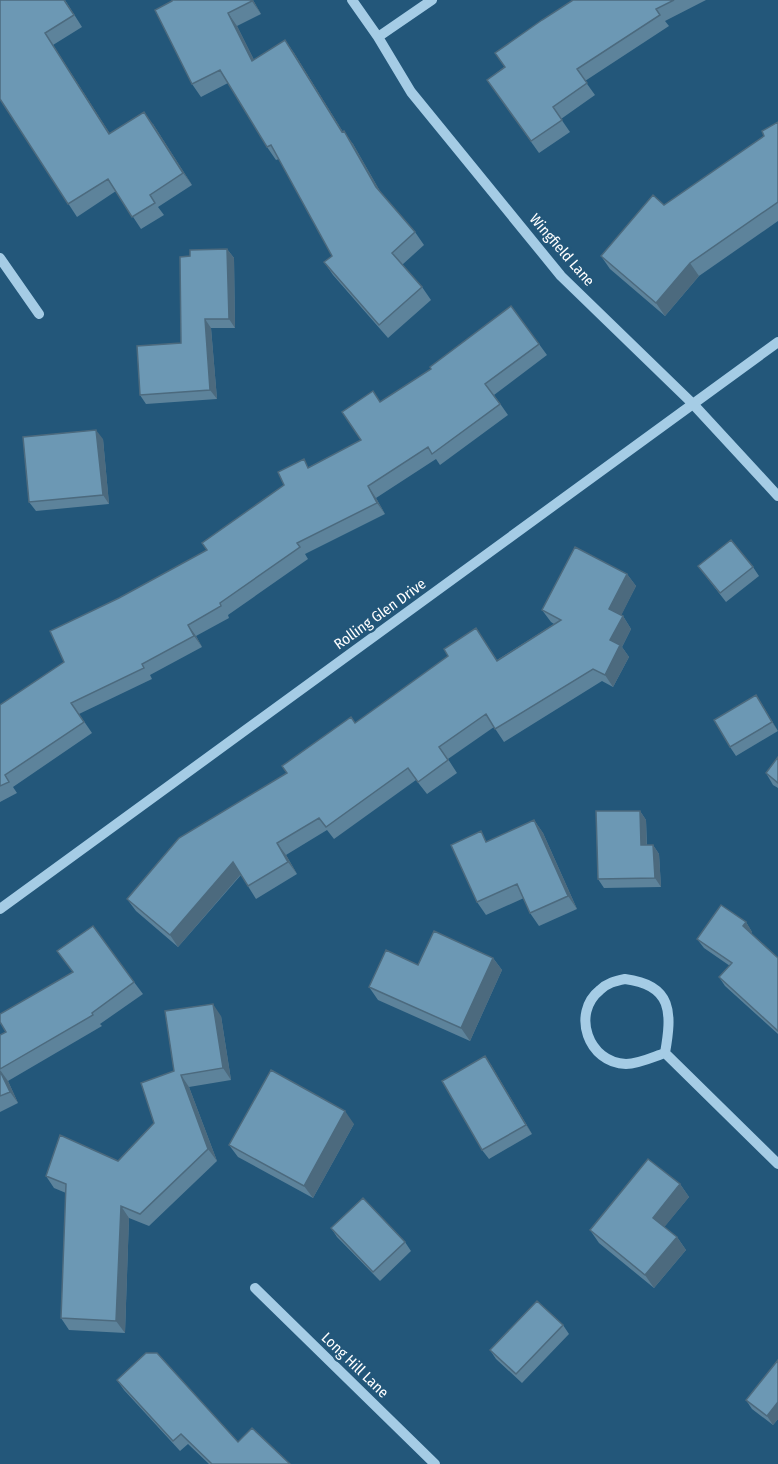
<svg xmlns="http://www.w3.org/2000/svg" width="778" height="1464" viewBox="0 0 778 1464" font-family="'Fira Sans Condensed',sans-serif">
	<rect width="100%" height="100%" fill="#23577a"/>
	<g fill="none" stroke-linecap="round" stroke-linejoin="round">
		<!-- minor -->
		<path stroke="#a5cce5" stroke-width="10" d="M352,0L378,37L411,92L561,276L693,404L778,496
			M378,37L432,0
			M0,258L39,314
			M0,909L778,342
			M625,979C673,985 672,1013 665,1053C653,1057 639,1064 626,1064C588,1063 571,1013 600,990C607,983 615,981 625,979Z
			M665,1053L778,1164
			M255,1288L435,1464"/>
	</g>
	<!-- wall -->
	<path fill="#5d839b" d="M65,0L82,27L53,45L110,134L153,124L192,185L158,207L164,215L141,229L116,191L77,217L0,99Z
		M253,0L261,14L237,26L254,60L285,40L294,53L343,132L353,144L381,193L415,232L424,245L402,265L422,287L431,300L388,338L333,275L324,262L332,256L279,159L276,160L267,147L228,83L201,97L192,84L172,1Z
		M573,0H706L665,21L669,26L585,81L595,95L561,119L570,132L539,153L487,80L504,67Z
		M778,122V221L699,276L665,316L610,269L601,256L664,205L764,136Z
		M227,249L234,258L235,328H211L217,399L146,404L140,395L181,343L190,256Z
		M539,344L547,355L494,395L508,415L440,465L436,459L376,498L385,514L305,554L308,559L228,615L229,618L196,636L202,647L150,675L152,679L79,714L92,733L13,787L17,793L0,802V705L64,662L119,598L207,550L309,467L361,440L380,402Z
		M103,439L109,504L36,511L29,502Z
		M698,566L753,567L759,576L726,602Z
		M627,574L636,586L621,615L623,616L631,629L622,647L629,657L613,687L602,681L504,742L494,727L448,759L457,773L427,794L416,780L334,839L327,830L286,855L297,874L256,899L241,875L178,947L136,911L127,899L287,773L355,723L448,656L476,628L497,660L554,624L551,622L542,610Z
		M756,695L778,731L736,756L730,747Z
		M778,757V788L773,785L766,773Z
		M640,811L646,820L647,845H653L659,854L661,887L604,888L598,879Z
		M534,820L543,833L577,909L539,926L530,913L524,898L486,915L477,902L488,841Z
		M746,922L752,932L751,933L778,958V1034L725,986L719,977L730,966L704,948L697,939Z
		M493,958L502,970L470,1041L378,1000L369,987L418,965Z
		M72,972L134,982L143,994L100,1024L102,1026L8,1081L18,1103L0,1112V1035L6,1032Z
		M221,1016L231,1080L189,1087L217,1161L149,1226L129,1218L125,1333L69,1330L61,1318L66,1193L54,1188L46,1176L118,1161L154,1123L174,1071Z
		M485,1056L491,1065L532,1134L489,1159L482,1150Z
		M354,1124L313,1198L238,1157L229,1145Z
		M680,1184L689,1197L664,1227L677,1237L686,1250L654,1288L599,1243L590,1230Z
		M331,1228L405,1242L411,1251L380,1281L337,1237Z
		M563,1325L569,1334L522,1383L496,1359L490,1350Z
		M778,1360V1419L773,1425L752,1409L746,1400Z
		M117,1380L238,1442L290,1464H209L188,1444L180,1451L124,1390Z"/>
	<!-- shaded-wall -->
	<path fill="#4c6a7e" d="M251,0H253L261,14Z
		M228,13L237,26L261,74L252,61Z
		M45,33L53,45L118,146L109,134Z
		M285,40L294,53L351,145L342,132Z
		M144,112L153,124L192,185L183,173Z
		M344,131L353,144L385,200L376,187Z
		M227,249L234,258L235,328L229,319Z
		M690,263L699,276L665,316L656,303Z
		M205,319L211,328L217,399L210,390Z
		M96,430L103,439L109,504L103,495Z
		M368,486L376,498L385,514L377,503Z
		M627,574L636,586L618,622L609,609Z
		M623,616L631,629L622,647L629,657L613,687L605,675L610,640Z
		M188,625L196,636L202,647L194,636Z
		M756,695L762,704L778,731L772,722Z
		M640,811L646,820L647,855L641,845Z
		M534,820L543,833L577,909L568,896Z
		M277,843L286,855L297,874L288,862Z
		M653,845L659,854L661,887L655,878Z
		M233,862L241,874L178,947L170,935Z
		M746,922L752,932L749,935L743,926Z
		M493,958L502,970L470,1041L461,1028Z
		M213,1004L221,1016L231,1080L223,1068Z
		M485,1056L491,1065L532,1134L526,1125Z
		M0,1070L8,1081L18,1103L10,1092Z
		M181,1075L189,1087L217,1161L208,1149Z
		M345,1111L354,1124L313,1198L304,1186Z
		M680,1184L689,1197L662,1230L653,1218Z
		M121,1206L129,1218L125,1333L116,1321Z
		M677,1237L686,1250L654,1288L645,1275Z
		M778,1402V1419L773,1425L767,1416Z"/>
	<!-- building -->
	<path fill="#6c98b4" stroke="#4c6a7e" stroke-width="1.5" d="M0,0H64L74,15L45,33L109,134L144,112L183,173L150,195L155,203L132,217L108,179L68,204L0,99Z
		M172,0H251L252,1L228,13L252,61L285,40L342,132L344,131L376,187L415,232L392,253L422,287L379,325L324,262L332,256L271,145L267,147L220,70L192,84L155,10L172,1Z
		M573,0H674L656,9L660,15L577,69L587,83L553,107L562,120L531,141L487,80L505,67L495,53L542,20Z
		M778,122V202L690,263L656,303L601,256L653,195L664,205L764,136L762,131Z
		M227,249L229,319H205L210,390L140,395L137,346L181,343L180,257L190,256V250Z
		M511,306L539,344L485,384L500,404L432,454L428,447L368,486L377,503L297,543L300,547L220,603L221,606L188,625L194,636L142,664L144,668L71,703L84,722L5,775L9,782L0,786V705L64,662L50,631L119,598L207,550L202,543L284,485L278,472L304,459L308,468L361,440L342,412L373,391L380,402L431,369L430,367Z
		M96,430L103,495L29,502L23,437Z
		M731,540L753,567L720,593L698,566Z
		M575,547L627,574L609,609L623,616L610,640L620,645L605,675L593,669L495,729L486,714L439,747L448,760L418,782L408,768L326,827L319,818L277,843L288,862L248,886L233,862L170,935L127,899L179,838L287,773L282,766L351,717L355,723L448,656L444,649L476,628L497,661L561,620L542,610Z
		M756,695L772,722L730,747L714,720Z
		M778,757V783L766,773Z
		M596,811H640L641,845H653L655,878L598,879Z
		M534,820L568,896L530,913L517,884L477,902L451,845L481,831L486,842Z
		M721,905L746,922L743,926L778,958V1031L719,977L732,963L697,939Z
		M93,926L134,982L92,1013L93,1015L0,1069V1035L6,1032L0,1022V1014L73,972L57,951Z
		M434,931L493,958L461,1028L369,987L386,950L418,965Z
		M213,1004L223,1068L181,1075L208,1149L140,1214L121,1206L116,1321L61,1318L66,1184L46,1176L60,1135L118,1161L154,1123L141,1083L174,1071L165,1011Z
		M485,1056L526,1125L482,1150L442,1081Z
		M271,1070L345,1111L304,1186L229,1145Z
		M0,1071L10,1092L0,1096Z
		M648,1159L680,1184L653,1218L677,1237L645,1275L590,1230Z
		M363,1198L405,1242L373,1272L331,1228Z
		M537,1301L563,1325L516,1374L490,1350Z
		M146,1353H157L238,1442L252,1428L290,1464H212L181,1434L173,1441L117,1380Z
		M778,1360V1402L767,1416L746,1400Z"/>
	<g text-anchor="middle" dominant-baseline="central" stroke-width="5" stroke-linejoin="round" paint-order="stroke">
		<!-- street labels -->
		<g font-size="15" fill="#fff" stroke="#23577a">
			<text transform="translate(562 250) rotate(49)">Wingfield Lane</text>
			<text transform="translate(380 614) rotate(-36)">Rolling Glen Drive</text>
			<text transform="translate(355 1365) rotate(44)">Long Hill Lane</text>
		</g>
	</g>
</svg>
